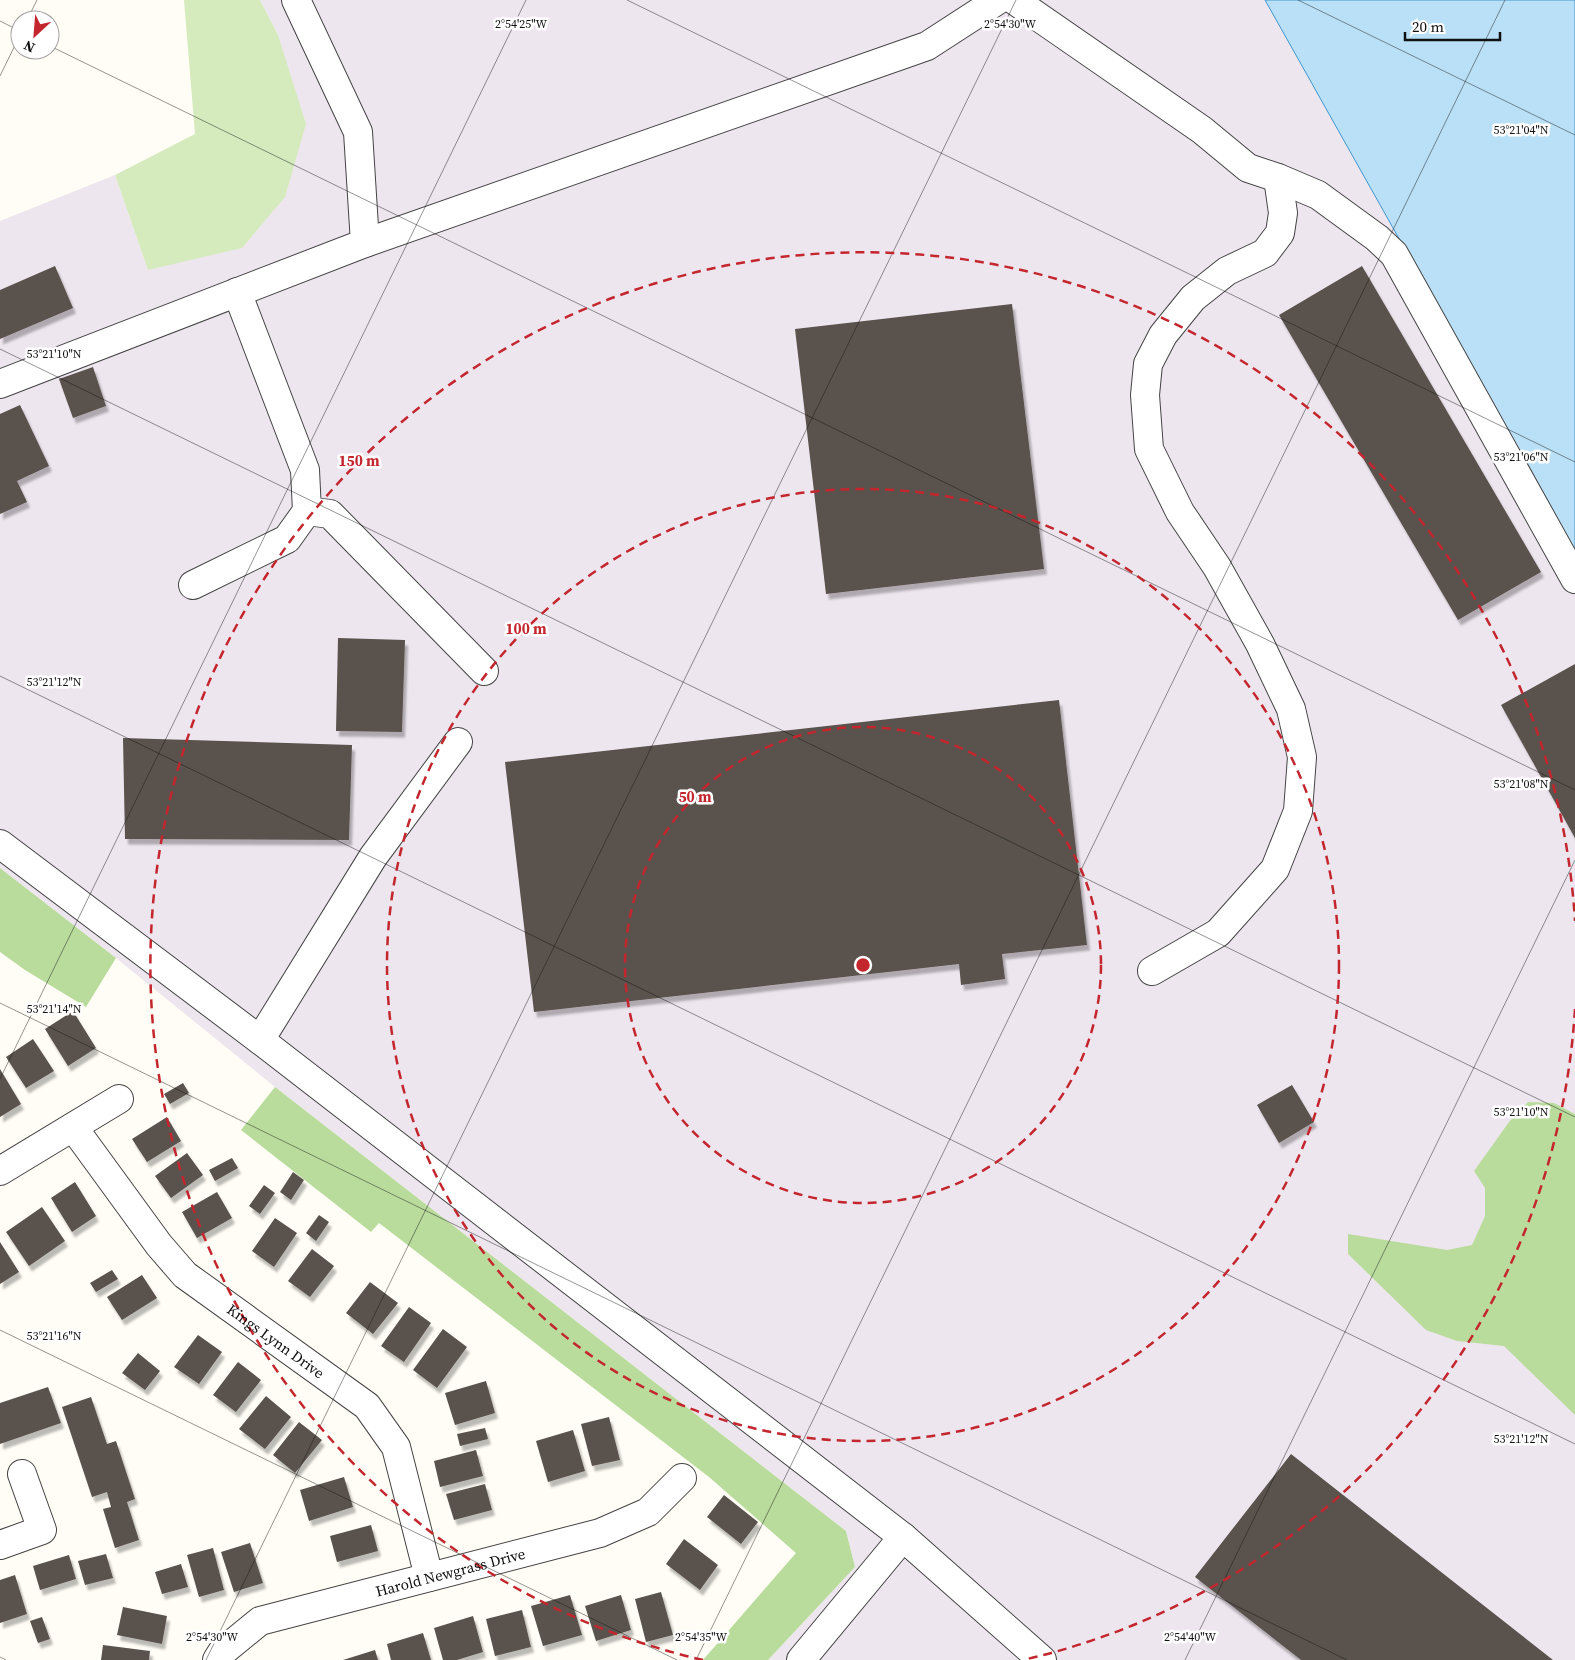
<svg xmlns="http://www.w3.org/2000/svg" width="1575" height="1660" viewBox="0 0 1575 1660" font-family="'Source Serif 4',serif">
	<defs>
		<filter id="shadow"><feDropShadow dx="3" dy="5.5" stdDeviation="1" flood-color="#0004"/></filter>
	</defs>
	<rect width="100%" height="100%" fill="#fffdf5"/>
	<!-- industrial -->
	<path fill="#eee6ef" d="M260,0H1575V1660H768L855,1567L846,1531L275,1087L116,958L0,868V221L115,175L148,270L278,35Z"/>
	<!-- green -->
	<path fill="#d5ebbd" d="M184,0H260L278,35L306,124L285,197L242,248L148,270L115,175L195,134Z"/>
	<!-- forest -->
	<path fill="#b9dc9c" d="M0,868L116,958L86,1007L25,970L0,952Z
		M275,1087L846,1531L855,1567L768,1660H703L796,1553L709,1477L379,1223L371,1232L241,1130Z
		M1528,1102L1554,1103L1575,1114V1415L1504,1346L1457,1341L1426,1330L1348,1254V1234L1447,1250L1472,1245L1485,1216V1188L1474,1171L1509,1122Z"/>
	<!-- water -->
	<path fill="#b9e0f7" stroke="#3f96cf" d="M1265,0H1575V552Z"/>
	<!-- building -->
	<path fill="#5a524d" filter="url(#shadow)" d="M55,266L73,308L0,339V290Z
		M1362,266L1541,572L1458,620L1279,315Z
		M1012,304L1044,569L826,594L795,329Z
		M93,367L106,406L73,418L59,379Z
		M20,405L49,466L17,481L27,502L0,514V414Z
		M338,638L405,640L402,732L336,731Z
		M1575,664V838L1501,705Z
		M1059,700L1087,945L1002,954L1005,979L961,985L959,964L534,1012L505,762Z
		M123,738L352,745L349,840L125,839Z
		M73,1011L96,1048L68,1066L45,1029Z
		M33,1039L54,1071L26,1088L6,1057Z
		M0,1069L21,1104L0,1117Z
		M183,1083L189,1093L170,1104L164,1094Z
		M1292,1085L1314,1122L1279,1143L1257,1105Z
		M167,1117L181,1141L147,1162L132,1139Z
		M187,1153L203,1175L171,1198L155,1176Z
		M232,1158L238,1168L215,1181L209,1170Z
		M293,1172L304,1180L291,1200L280,1192Z
		M75,1182L96,1216L72,1232L51,1198Z
		M264,1185L275,1193L260,1214L249,1206Z
		M217,1192L232,1218L197,1238L182,1212Z
		M42,1207L65,1241L29,1266L6,1232Z
		M319,1215L329,1222L316,1241L306,1233Z
		M275,1218L297,1233L274,1267L252,1251Z
		M0,1242L19,1272L0,1284Z
		M312,1249L334,1266L310,1297L288,1281Z
		M112,1270L118,1279L96,1292L90,1283Z
		M142,1275L157,1298L122,1320L107,1297Z
		M370,1282L398,1303L373,1334L346,1313Z
		M409,1307L431,1323L404,1362L381,1346Z
		M443,1329L467,1347L437,1388L413,1370Z
		M198,1335L222,1352L199,1384L174,1367Z
		M138,1353L160,1371L145,1390L122,1373Z
		M238,1362L261,1380L236,1412L213,1395Z
		M486,1381L495,1413L455,1425L445,1393Z
		M48,1387L61,1423L0,1444V1403Z
		M266,1396L291,1417L265,1449L239,1429Z
		M91,1397L107,1444L116,1441L135,1499L127,1502L139,1540L115,1548L103,1509L111,1507L107,1492L92,1497L62,1407Z
		M609,1417L620,1460L592,1466L581,1424Z
		M299,1422L322,1440L295,1473L273,1455Z
		M485,1428L488,1439L460,1446L457,1434Z
		M573,1430L585,1471L548,1482L536,1441Z
		M476,1450L483,1476L440,1487L434,1461Z
		M1291,1454L1553,1660H1301L1195,1577Z
		M344,1477L353,1507L309,1521L300,1490Z
		M485,1484L492,1510L454,1520L446,1494Z
		M724,1495L758,1522L741,1544L707,1517Z
		M371,1525L378,1551L337,1562L330,1536Z
		M684,1539L718,1565L700,1590L666,1564Z
		M250,1543L263,1583L234,1592L221,1552Z
		M213,1548L224,1590L199,1597L187,1555Z
		M106,1554L113,1578L85,1585L78,1561Z
		M69,1555L76,1579L40,1590L33,1566Z
		M181,1564L188,1587L162,1594L155,1572Z
		M15,1575L27,1614L0,1623V1580Z
		M661,1592L673,1635L646,1642L635,1599Z
		M570,1595L582,1635L543,1646L531,1606Z
		M621,1595L631,1630L596,1641L585,1606Z
		M123,1607L167,1616L162,1644L117,1635Z
		M522,1610L531,1647L495,1656L486,1619Z
		M473,1616L483,1652L457,1660H443L434,1628Z
		M42,1617L50,1639L38,1643L30,1621Z
		M423,1633L431,1660H391L387,1644Z
		M103,1645L150,1651L149,1660H101Z
		M375,1650L378,1660H343Z"/>
	<g fill="none" stroke-linecap="round" stroke-linejoin="round">
		<!-- minor casing -->
		<g stroke="#444" stroke-width="30">
			<g id="minor">
				<path d="M296,0L358,132L365,243"/>
				<path d="M1014,0L1202,130L1248,168L1278,178L1318,195L1377,238L1394,254L1575,579"/>
				<path d="M0,384L365,243L927,46L998,0"/>
				<path d="M307,511L330,514L484,671"/>
				<path d="M193,585L287,539L307,511L305,470L237,292"/>
				<path d="M0,844L260,1040L903,1537L1042,1660"/>
				<path d="M1152,971L1218,933L1275,869L1298,811L1302,757L1291,709L1260,644L1217,567L1180,512L1149,449L1145,395L1148,364L1163,335L1193,298L1227,271L1265,253L1280,233L1283,213L1278,178"/>
				<path d="M260,1040L373,857L458,742"/>
				<path id="s1" d="M73,1127L159,1245L185,1275L367,1406L396,1447L429,1577"/>
				<path d="M0,1171L119,1099"/>
				<path d="M0,1545L42,1530L22,1474"/>
				<path id="s2" d="M217,1660L222,1652L260,1621L600,1533L648,1512L682,1478"/>
				<path d="M801,1660L903,1537"/>
			</g>
		</g>
		<!-- minor -->
		<use href="#minor" stroke="#fff" stroke-width="28"/>
	</g>
	<!-- ticks -->
	<path fill="none" stroke="#111" stroke-width="1" stroke-opacity="0.45" d="M627,0L1575,462M1298,0L1575,135M27,20L37,0M0,21L20,31M50,46L1575,790M0,76L20,35M0,349L1575,1117M0,676L1575,1444M0,1003L1347,1660M0,1079L526,0M0,1330L677,1660M0,1657L6,1660M206,1660L1016,0M696,1660L1505,0M1185,1660L1575,860"/>
	<!-- distance rings -->
	<g fill="none" stroke="#c4262e" stroke-width="2.5" stroke-dasharray="9 6">
		<circle cx="863" cy="965" r="238"/>
		<circle cx="863" cy="965" r="476"/>
		<path d="M1575 1009A713 713 0 0 1 1023 1660M703 1660A713 713 0 1 1 1575 921"/>
	</g>
	<g text-anchor="middle" dominant-baseline="central" stroke-width="5" stroke-linejoin="round" paint-order="stroke">
		<!-- street labels -->
		<g font-size="15" fill="#111" stroke="#fff">
			<text stroke="none"><textPath href="#s1" startOffset="298">Kings Lynn Drive</textPath></text>
			<text stroke="none"><textPath href="#s2" startOffset="255">Harold Newgrass Drive</textPath></text>
		</g>
	</g>
	<g font-size="12" text-anchor="middle" fill="#111" stroke="#fff" stroke-width="5" stroke-linejoin="round" paint-order="stroke">
		<text x="521" y="28">2°54'25"W</text>
		<text x="1010" y="28">2°54'30"W</text>
		<text x="1521" y="134">53°21'04"N</text>
		<text x="54" y="358">53°21'10"N</text>
		<text x="1521" y="461">53°21'06"N</text>
		<text x="54" y="686">53°21'12"N</text>
		<text x="1521" y="788">53°21'08"N</text>
		<text x="54" y="1013">53°21'14"N</text>
		<text x="1521" y="1116">53°21'10"N</text>
		<text x="54" y="1340">53°21'16"N</text>
		<text x="1521" y="1443">53°21'12"N</text>
		<text x="212" y="1641">2°54'30"W</text>
		<text x="701" y="1641">2°54'35"W</text>
		<text x="1190" y="1641">2°54'40"W</text>
	</g>
	<circle cx="863" cy="965" r="8" fill="#c4262e" stroke="#fff" stroke-width="2.5"/>
	<g font-size="15" text-anchor="middle" font-weight="bold" fill="#c4262e" stroke="#fff" stroke-width="5" stroke-linejoin="round" paint-order="stroke">
		<text x="359" y="466">150 m</text>
		<text x="526" y="634">100 m</text>
		<text x="695" y="802">50 m</text>
	</g>
	<!-- north arrow -->
	<g transform="translate(35 35) rotate(206)"><circle r="24" fill="#ffffff" stroke="#a0a0a0"/>
	<path d="M0-4L9 19L0 12L-9 19Z" fill="#c4262e"/>
	<text y="-8" font-size="14" font-weight="bold" text-anchor="middle" fill="#111111">N</text>
	</g>
	<!-- scale -->
	<path d="M1405 32v8h95v-8" fill="none" stroke="#111111" stroke-width="2.5"/>
	<text x="1412" y="32" font-size="15" fill="#111111" stroke="#ffffff" stroke-width="4" paint-order="stroke">20 m</text>
</svg>
